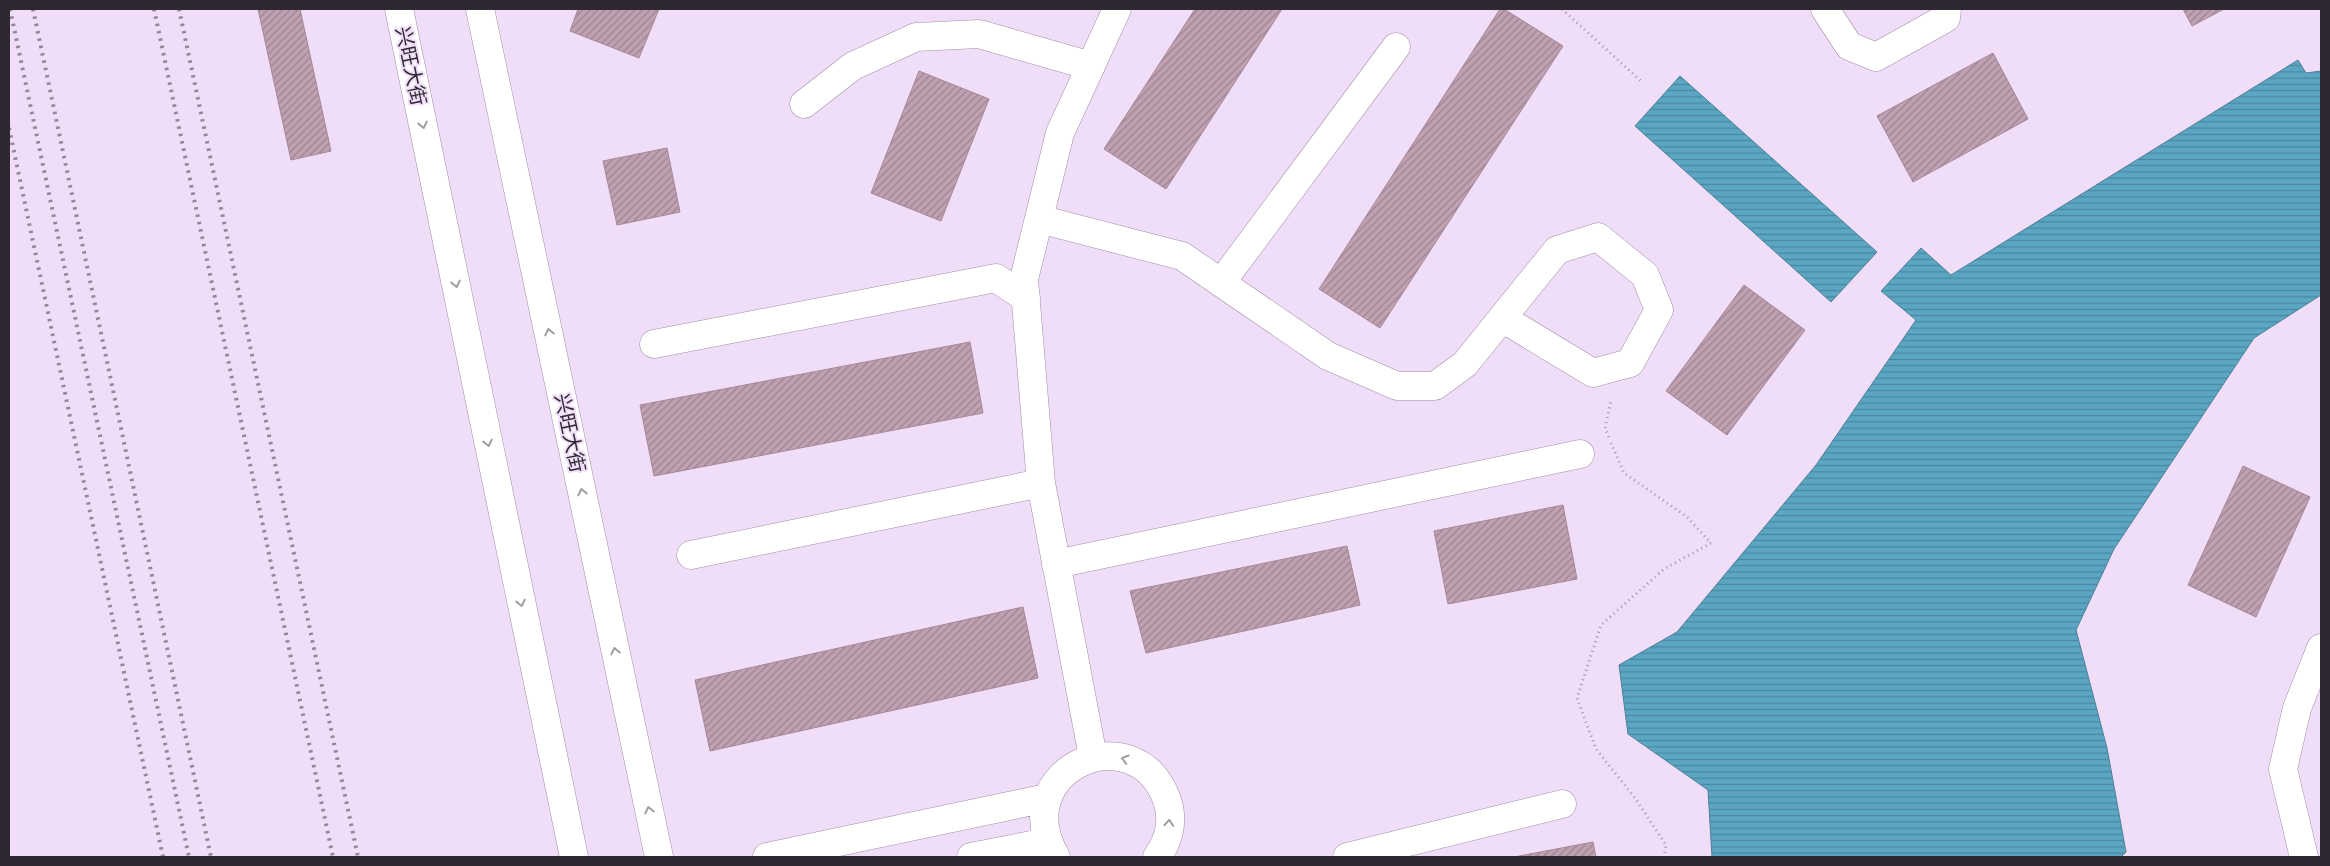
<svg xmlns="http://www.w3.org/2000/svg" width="2330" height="866" viewBox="0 0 2330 866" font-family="'Zilla Slab','Noto Sans SC',serif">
	<defs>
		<pattern id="water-rules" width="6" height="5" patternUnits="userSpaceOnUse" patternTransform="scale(1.25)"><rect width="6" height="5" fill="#5aa6c3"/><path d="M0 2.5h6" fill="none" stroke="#4b879f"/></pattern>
		<pattern id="building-hatch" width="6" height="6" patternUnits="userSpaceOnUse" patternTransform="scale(1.25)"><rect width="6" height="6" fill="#bfa1b1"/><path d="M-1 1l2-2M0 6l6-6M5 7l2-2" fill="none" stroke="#9c8391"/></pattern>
	</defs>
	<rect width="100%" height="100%" fill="#f0ddf7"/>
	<!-- water -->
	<path fill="url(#water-rules)" stroke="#4d8098" d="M2298,60L2306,73L2321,71V295L2254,338L2114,549L2076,630L2107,748L2126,852L2121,857H1712L1708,790L1628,734L1619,665L1677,632L1816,465L1916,320L1881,291L1921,248L1951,275Z
		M1680,76L1877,252L1831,302L1635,126Z"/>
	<!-- building -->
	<path fill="url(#building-hatch)" stroke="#a48897" d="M258,9H300L331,151L291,160Z
		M578,9H659L639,58L570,31Z
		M1195,9H1282L1166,189L1104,149Z
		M1500,9H1504L1563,46L1380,328L1319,289Z
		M2183,9H2224L2192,26Z
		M1993,53L2028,119L1913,182L1877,116Z
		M919,71L989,99L941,221L871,193Z
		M667,148L680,212L617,225L603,161Z
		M1744,285L1805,330L1727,435L1666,391Z
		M970,342L983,413L654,476L640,405Z
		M2243,466L2310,497L2256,617L2188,585Z
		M1563,505L1577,579L1448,604L1434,531Z
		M1347,546L1360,605L1146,653L1130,591Z
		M1023,607L1038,678L710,751L695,680Z
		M1593,842L1596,857H1514Z"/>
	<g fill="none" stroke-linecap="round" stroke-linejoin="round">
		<!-- minor casing -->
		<g stroke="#a08fa7" stroke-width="29">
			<path id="minor" d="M1825,9L1849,46L1876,57L1946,18L1947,9
				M804,104L853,66L916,37L979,34L1091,66
				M1039,219L1182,256L1328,356L1397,386H1435L1465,364L1557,250L1598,237L1645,275L1659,310L1630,363L1593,373L1502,318
				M1221,283L1396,47
				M654,344L996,278L1026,298
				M1041,483L1093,757
				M691,555L1041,483L1024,279L1060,133L1117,9
				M1056,564L1580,454
				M767,857L1047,798
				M971,857L1047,842
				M1056,857C1005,770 1135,712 1167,800C1174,820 1169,841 1157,857
				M1347,857L1562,804
				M2304,857L2283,769L2297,708L2321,648"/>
		</g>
		<!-- major casing -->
		<g stroke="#a08fa7" stroke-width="29">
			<path id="major" d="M399,9L574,857
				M480,9L659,857"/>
		</g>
		<!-- path -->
		<path stroke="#a597aa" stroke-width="3" stroke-dasharray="1 4" stroke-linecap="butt" d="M1562,9L1643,83
			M1609,437L1605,429L1611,400
			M1611,443L1624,473L1687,517L1711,543L1664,569L1601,625L1577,698L1596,749L1635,798L1666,845L1664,857"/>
		<!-- minor -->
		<use href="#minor" stroke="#fff" stroke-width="28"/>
		<!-- major -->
		<use href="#major" stroke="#fff" stroke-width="28"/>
		<!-- rail -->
		<path stroke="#95879a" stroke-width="4" stroke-dasharray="2.5 5" stroke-linecap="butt" d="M10,9L189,857
			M33,9L211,857
			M154,9L333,857
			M179,9L358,857
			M9,128L163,857"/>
	</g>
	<!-- one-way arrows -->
	<defs><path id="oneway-chevron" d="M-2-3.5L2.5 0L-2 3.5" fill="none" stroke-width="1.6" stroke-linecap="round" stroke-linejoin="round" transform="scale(1.25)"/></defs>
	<g stroke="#a19ea3">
		<use href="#oneway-chevron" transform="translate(423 125) rotate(78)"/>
		<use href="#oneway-chevron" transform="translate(456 284) rotate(78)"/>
		<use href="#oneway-chevron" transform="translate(549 332) rotate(-102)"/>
		<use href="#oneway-chevron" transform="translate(488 443) rotate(78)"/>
		<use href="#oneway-chevron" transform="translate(582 492) rotate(-102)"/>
		<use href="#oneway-chevron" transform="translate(521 603) rotate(78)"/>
		<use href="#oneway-chevron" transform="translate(615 651) rotate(-102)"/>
		<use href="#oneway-chevron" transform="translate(1125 759) rotate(-164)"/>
		<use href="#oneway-chevron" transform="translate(649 810) rotate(-102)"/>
		<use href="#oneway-chevron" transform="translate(1169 823) rotate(-86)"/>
	</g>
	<g text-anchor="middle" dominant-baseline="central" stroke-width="4" stroke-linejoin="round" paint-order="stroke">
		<!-- street labels -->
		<g font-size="20" fill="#2f2832" stroke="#f0ddf7">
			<text transform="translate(411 66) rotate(78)">兴旺大街</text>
			<text transform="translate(570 433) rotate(78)">兴旺大街</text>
		</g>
	</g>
	<!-- border -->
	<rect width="2330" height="866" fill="none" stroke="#2f2832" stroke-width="20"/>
</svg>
